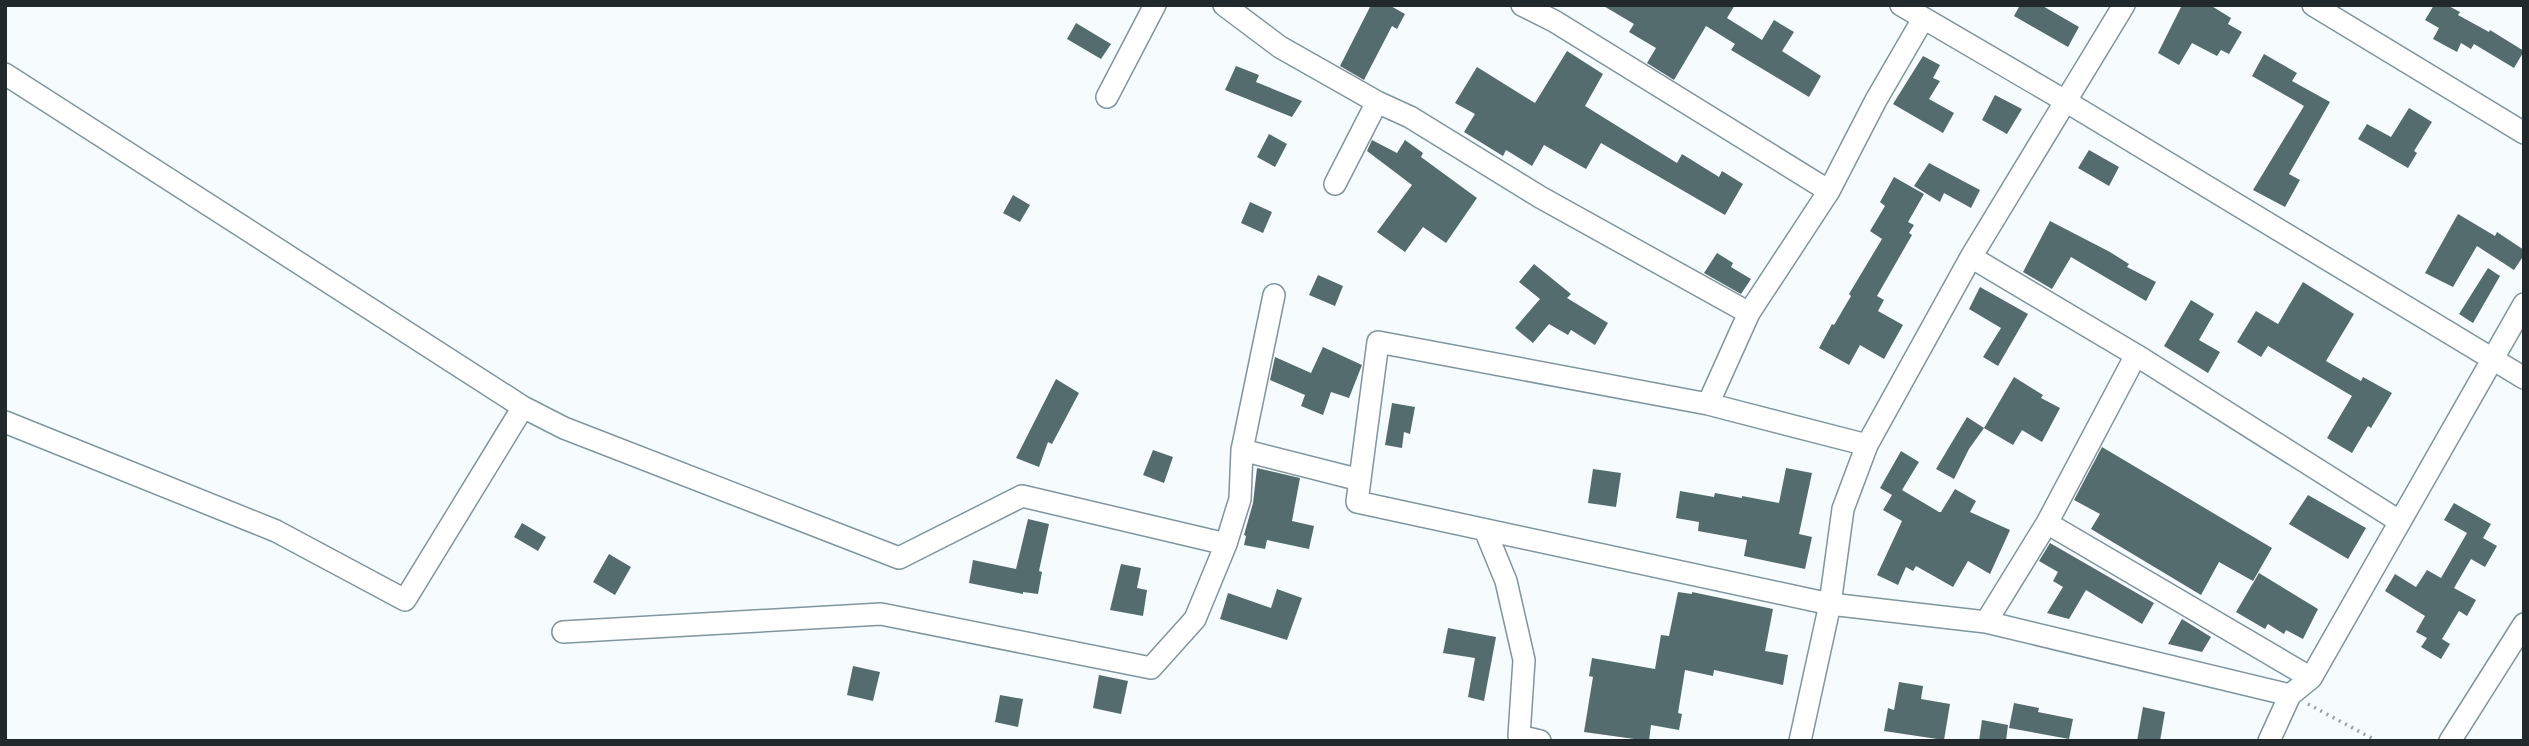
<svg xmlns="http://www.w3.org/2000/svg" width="2529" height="746" viewBox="0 0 2529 746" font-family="Raleway,sans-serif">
	<rect width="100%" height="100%" fill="#f6fbfd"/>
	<!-- building -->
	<path fill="#556c6e" d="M1371,5H1389L1405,14L1397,29L1392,26L1364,80L1340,66Z
		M1602,5H1735L1727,18L1762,40L1774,20L1794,32L1782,51L1821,76L1809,97L1731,50L1735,44L1706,26L1674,80L1647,63L1656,48L1629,32L1634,24Z
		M2020,5H2041L2079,27L2068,47L2014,16Z
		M2182,5H2210L2231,18L2228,24L2242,32L2229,54L2221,50L2217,56L2192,43L2179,65L2158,53Z
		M2434,5H2447L2460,12L2458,15L2489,32L2490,30L2524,51L2514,68L2474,44L2471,49L2461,43L2457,52L2433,39L2439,28L2425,20Z
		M1076,23L1111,44L1101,59L1067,39Z
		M1567,51L1603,74L1585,106L1677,163L1682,154L1719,177L1722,171L1743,184L1725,215L1601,143L1586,169L1544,145L1532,166L1506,150L1503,156L1464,132L1475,114L1455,103L1477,67L1535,103Z
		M2264,54L2297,73L2292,81L2330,102L2289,174L2300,180L2285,207L2253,190L2304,106L2252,76Z
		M1923,56L1940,65L1933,78L1940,81L1929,99L1954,113L1943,133L1893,104Z
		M1236,66L1259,75L1256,82L1302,101L1292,117L1225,90Z
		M1995,95L2022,109L2007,134L1982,120Z
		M2409,108L2432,122L2414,151L2417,153L2408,168L2358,139L2367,124L2391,137Z
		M1269,134L1287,144L1275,167L1257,157Z
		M1372,140L1397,153L1405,140L1423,153L1421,157L1477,198L1446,243L1423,227L1405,252L1377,232L1412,185L1367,151Z
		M2089,150L2119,167L2109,186L2078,168Z
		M1929,163L1980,190L1971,208L1944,193L1940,202L1914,186Z
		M1894,177L1924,194L1908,222L1914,225L1909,233L1912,235L1877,296L1884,300L1878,311L1903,325L1884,359L1860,345L1849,365L1819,348L1832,324L1834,325L1851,296L1849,294L1882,239L1870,231L1885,206L1880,202Z
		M1013,195L1030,205L1020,222L1003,213Z
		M1250,202L1272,212L1263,233L1241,223Z
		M2458,214L2495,236L2497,232L2524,250V255L2514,270L2477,246L2453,287L2425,273Z
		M2050,221L2110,252L2129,264L2127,267L2156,282L2146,301L2071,257L2052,289L2023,272Z
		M1717,253L1733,263L1731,267L1751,279L1741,294L1704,273Z
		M1534,264L1571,294L1567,298L1608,323L1595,345L1571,330L1568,335L1549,324L1533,343L1515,328L1540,299L1519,282Z
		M2488,268L2500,276L2473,323L2459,314Z
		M1318,275L1343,286L1335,306L1309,295Z
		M2303,282L2354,314L2326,361L2361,381L2363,377L2392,393L2371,428L2368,426L2352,453L2327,438L2352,396L2268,346L2261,357L2237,342L2256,311L2278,324Z
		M1980,287L2028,314L1998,366L1983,357L2001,328L1969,309Z
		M2191,300L2214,314L2199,340L2220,352L2208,373L2164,346Z
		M1323,347L1362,365L1349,398L1331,392L1323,415L1301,406L1305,395L1270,380L1275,357L1311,373Z
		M2014,377L2043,395L2041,398L2060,408L2042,442L2022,430L2013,445L1984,428Z
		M1056,379L1079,393L1052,444L1048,442L1039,467L1016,458Z
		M1392,403L1415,407L1410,434L1404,432L1402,448L1385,445Z
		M1967,417L1984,428L1969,449L1954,479L1936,469Z
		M2102,447L2272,548L2253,581L2219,562L2201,595L2091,529L2100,514L2074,500Z
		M1153,450L1173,457L1164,483L1143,475Z
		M1901,451L1919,462L1902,490L1939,512H1941L1955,489L1976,501L1970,512L2010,530L1990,574L1968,561L1953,587L1916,566L1913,571L1906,567L1898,585L1877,575L1902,521L1883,510L1892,495L1880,488Z
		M1257,468L1300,478L1292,521L1314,526L1309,549L1267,540L1265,549L1244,545L1246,536L1244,535L1253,503Z
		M1786,468L1812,473L1799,534L1812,537L1805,569L1744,556L1747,540L1698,531L1699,522L1676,518L1680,491L1714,497L1715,493L1742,498V496L1779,503Z
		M1593,469L1621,473L1616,507L1588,503Z
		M2308,495L2366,528L2348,559L2289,524Z
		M2454,503L2491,524L2483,538L2497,546L2485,567L2471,559L2454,588L2476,600L2467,616L2459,611L2442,639L2450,644L2441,659L2421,647L2427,638L2416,632L2425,616L2385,591L2395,574L2416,587L2427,570L2441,578L2467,533L2444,520Z
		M1028,519L1049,524L1039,571L1042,572L1038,594L1023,592V594L969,583L973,560L1016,569Z
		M522,523L546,537L538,551L514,537Z
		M2050,543L2154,603L2142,624L2086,590L2069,619L2047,613L2063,587L2053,581L2058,572L2039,561Z
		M609,554L631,567L615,595L593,582Z
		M1121,564L1141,568L1137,588L1147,590L1143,616L1110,610Z
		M2259,573L2318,609L2303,639L2286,630L2284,634L2268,624L2265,629L2236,612Z
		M1277,589L1302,598L1287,640L1220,619L1228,593L1271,608Z
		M1678,592L1692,594V592L1773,609L1765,651L1788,655L1783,685L1714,670L1713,676L1685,670L1678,713L1682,714L1679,730L1651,725L1649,741L1584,732L1593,677L1589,676L1592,658L1655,669L1661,635L1669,636Z
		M2182,619L2211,637L2202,652L2168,644Z
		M1448,628L1496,637L1484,701L1468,697L1475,658L1443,653Z
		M853,666L880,672L873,701L847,695Z
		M1099,675L1128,681L1121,714L1093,708Z
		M1899,682L1923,686L1921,699L1950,704L1944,740L1884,731L1888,708L1894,710Z
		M1000,695L1023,699L1018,727L995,722Z
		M2014,703L2039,708L2038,712L2073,719L2069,739L2009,728Z
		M2143,707L2165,712L2160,741H2137Z
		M1982,720L2008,725L2006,741H1979Z"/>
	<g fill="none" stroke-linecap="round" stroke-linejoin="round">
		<!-- minor casing -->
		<g stroke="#80959d" stroke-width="24">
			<path id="minor" d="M1224,5L1280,47L1377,102L1410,117L1540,197L1749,313
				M1522,5L1554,21L1829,191
				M1901,5L2067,102L2524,378
				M2313,5L2524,133
				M5,74L523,407L564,428L899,558L1022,496L1226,544
				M1107,97L1155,5
				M1335,184L1377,102
				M1971,257L2136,355L2399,521
				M1708,404L1749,313L1829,191L1876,100L1923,19
				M5,422L276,531L405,600L523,407
				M1867,445L1708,404L1378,342L1357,502L1830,604L1986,622L2290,695
				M1242,450L1274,295
				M2047,523L2311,678
				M1485,530L1506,581L1524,660L1519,736L1540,741
				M1986,622L2047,523L2136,355
				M563,632L881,614L1151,668L1195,619L1226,544L1240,499L1242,450L1360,480
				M1800,741L1830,604L1843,509L1867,445L1971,257L2124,5
				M2269,741L2290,695L2311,678L2524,304
				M2450,741L2524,624"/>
		</g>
		<!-- path -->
		<path stroke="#99a0a3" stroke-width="3.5" stroke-dasharray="2 5" stroke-linecap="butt" d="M2308,704L2377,741"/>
		<!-- minor -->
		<use href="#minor" stroke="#fff" stroke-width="21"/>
	</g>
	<!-- border -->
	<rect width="2529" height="746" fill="none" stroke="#21292d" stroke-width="14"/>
</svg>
